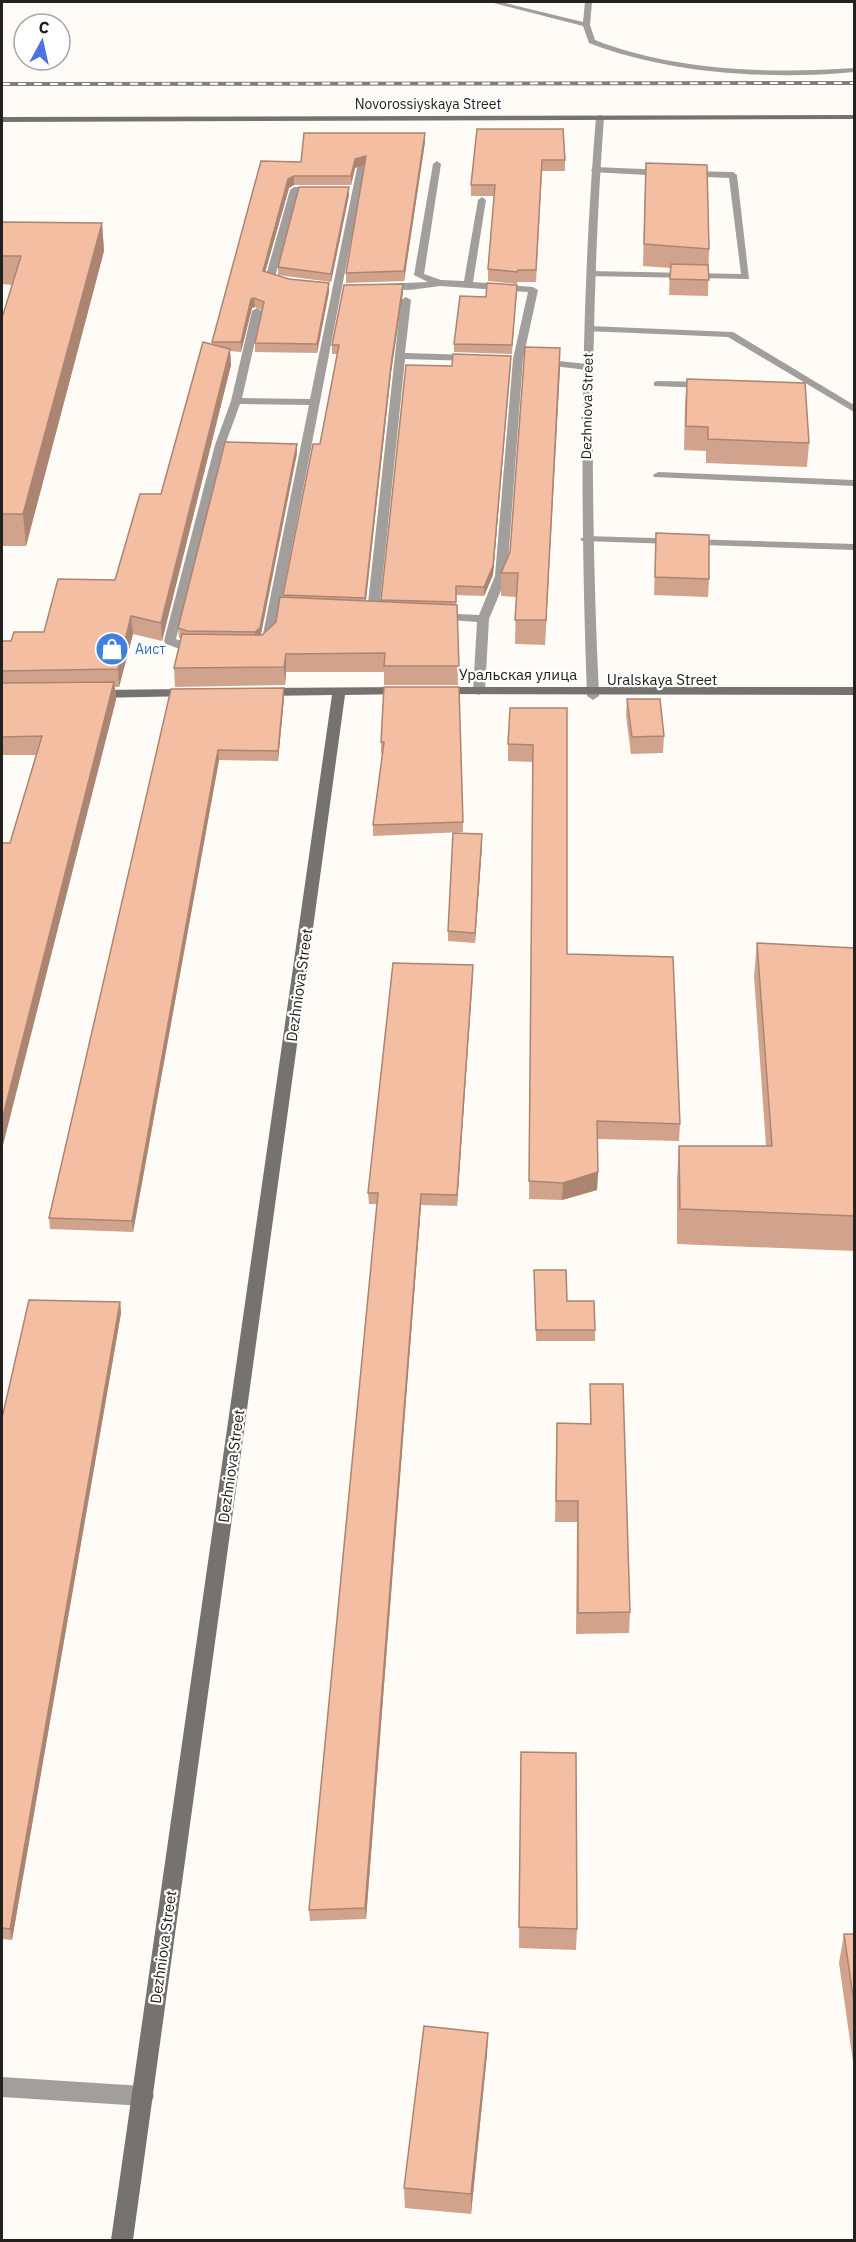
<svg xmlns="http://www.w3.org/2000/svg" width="856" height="2242" viewBox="0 0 856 2242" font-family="'IBM Plex Sans',sans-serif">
	<rect width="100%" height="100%" fill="#fffbf6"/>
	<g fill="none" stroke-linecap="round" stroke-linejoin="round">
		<!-- lane -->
		<path fill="#a19e9c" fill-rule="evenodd" d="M490,2H501L583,22L585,2H592L590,25L595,40C674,71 771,74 854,68V72C770,80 669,74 589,43L583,26Z
			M437,161L441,164L424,274L441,280L464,281L478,200L482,197L486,200L473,282L533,287L538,290L523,359L507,576L489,619L485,691L479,695L473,691L477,622L438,619L432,616L438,613L479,615L495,576L513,359L528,292L440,286L410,290L381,289V285L384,284L428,282L414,275L433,164Z
			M361,165L365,168L274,640L265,649H257L255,646L262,639L309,405L240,404L225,445L176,639L187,643L203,644L205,647C194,656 178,648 166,644L164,641L215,445L231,401L252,311L257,308L262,311L242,398L310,399L357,168Z
			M595,167L665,170L669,173L665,176L592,172L591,170Z
			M689,171L733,172L737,175L749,279L587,276V272L590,271L741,274L729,178L686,176L685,174Z
			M294,187H317L321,190L317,193H298L275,277L286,280V284L265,279L290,190Z
			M406,297L411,300L405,353L472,355L477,358L472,361L405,359L379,612L373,615L367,612L401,300Z
			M589,326L733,332L854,405V412L728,337L586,331V327Z
			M541,359L587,364L592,367L587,370L537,364V360Z
			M658,381L706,382L711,385L706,388L654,386V382Z
			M658,472L854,480V486L654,477L653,475Z
			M586,536L854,544V550L582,541L580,539Z
			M2,2077L143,2086L151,2089L154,2096L151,2103L143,2106L2,2097Z"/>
		<!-- street -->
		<path fill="#a19e9c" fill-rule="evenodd" d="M600,115L604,117C590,310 590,503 599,696L593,700L587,696C580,503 580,310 596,117Z"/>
		<!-- secondary -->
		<path fill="#76726f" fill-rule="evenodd" d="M854,115V119L2,122V117Z
			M402,687L406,688V694L345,695L133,2240H111L332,695L264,696L258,692L264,688Z
			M441,687H854V695L437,694V688Z
			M189,689L195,693L193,696L96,698L90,694L96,690Z"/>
		<!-- rail casing -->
		<g stroke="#817e7b" stroke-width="4">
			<path id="rail" d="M2,84L854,83"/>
		</g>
		<!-- rail -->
		<use href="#rail" stroke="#fff" stroke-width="2" stroke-dasharray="8" stroke-linecap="butt"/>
	</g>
	<!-- wall -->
	<path fill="#d2a38c" d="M477,129L565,160V171H542L536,282H517V284L488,281V269L494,196H471V185Z
		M425,142L404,281L346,283V273L364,165L355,168L351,185H294L289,188L265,272L329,292L317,353L255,352V343L262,310L255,307L252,308L241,352L230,351L231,365L162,641L133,634L119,687H115L116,700L10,843L36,755H2V641H11L44,632L115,580L161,494L212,344V342L301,162Z
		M645,184L709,249L708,296L669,295L670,268L643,266Z
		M349,187V195L331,282L278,275V267Z
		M2,222L102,223L104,251L26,546H2V318L12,285L2,284Z
		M403,284V292L391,373L366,601L381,602L406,365L452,366L511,364L493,575L484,596L456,595L458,685H384V672H286L285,685L175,687L174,668L181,638H179L178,628L297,453L261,635H262L276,622L283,598V595L320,444L337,354H332V345Z
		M517,285L512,354L454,352V344L486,297Z
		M560,348L545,645L515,644L516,597L501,596V573L510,552Z
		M687,379L809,443L807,467L706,463V451L684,450L685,403Z
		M656,533L709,579L708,597L654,595Z
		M384,687L463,822V832L373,836V825L383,753H381V742Z
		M171,689L284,698L278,761L219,760L133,1232L50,1229L49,1218Z
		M627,699L664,736L663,753L631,754L626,716Z
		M567,708V954L680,1124L679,1141L598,1139V1172L597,1190L562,1200L529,1199L533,762L508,761V744Z
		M482,844L475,943L448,941V931Z
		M757,943L855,948V1251L677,1244V1180L679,1146H766L754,976Z
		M473,965L457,1206L421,1205L366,1919L310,1921L309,1910L377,1204H369L368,1193Z
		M534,1270L567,1301L595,1330V1341H536Z
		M120,1302L121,1313L12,1940L2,1939V1418Z
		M590,1384L630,1612L629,1633L576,1634L577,1522H555L557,1423L590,1424Z
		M521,1752L577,1929L576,1950L519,1948Z
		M844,1934H855V2076L839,1963Z
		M488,2033L487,2054L471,2214L405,2208L404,2188Z"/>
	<!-- shaded-wall -->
	<path fill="#ab8572" d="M425,133V142L404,281V271Z
		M366,156V165L355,168L351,185V176L355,159Z
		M294,176V185L289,188L263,280V271L288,179Z
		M349,187V195L331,282V274Z
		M102,223L104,251L26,546L23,514Z
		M329,283V292L317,353V344Z
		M403,284V292L391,373L365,608V598L391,365Z
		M254,298L255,307L252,308L241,352V342L251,299Z
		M560,348V370L545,645L546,620Z
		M230,349L231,365L162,641L161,623Z
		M511,356L493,575L484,596V587Z
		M297,444V453L260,638L255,642V632Z
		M131,616L133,634L119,687L118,669Z
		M286,654V672L285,685L284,667Z
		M114,682L116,700L2,1149V1120Z
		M284,688V698L278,761V751Z
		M218,750L219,760L133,1232L132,1221Z
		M482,834V844L475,943V933Z
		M473,965V975L457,1206V1195Z
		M598,1172L597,1190L562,1200L563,1183Z
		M421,1194V1205L366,1919L365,1908Z
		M120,1302L121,1313L12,1940L10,1929Z
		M488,2033L487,2054L471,2214V2194Z"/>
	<!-- building -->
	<path fill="#f4bea3" stroke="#ab8572" stroke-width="1.5" d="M477,129H563L565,160H542L536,270H518L517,272L488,269L495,185H471Z
		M304,133H425L404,271L346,273L366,156L355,159L351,176H294L288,179L263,271L289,279L329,283L317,344L255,343L264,302L254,298L251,299L241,342H212L261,161L301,162Z
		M646,163L707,165L709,249L644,244Z
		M299,187H349L331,274L278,267Z
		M2,222L102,223L23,514H2V318L21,256H2Z
		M671,264L708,265L709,280L670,279Z
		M487,283L517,285L512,345L454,344L460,296L486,297Z
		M403,284L391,365L365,598L283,595L313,444H320L339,345H332L344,285Z
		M203,342L230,349L161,623L131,616L118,669L2,671V641H11L14,632H44L58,579L115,580L140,494H161Z
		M525,347L560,348L546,620H515L518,573H501L510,552Z
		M453,354L511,356L493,566L484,587L456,586V602L381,600L406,365L452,366Z
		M687,379L805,383L809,443L708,439V427L686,426Z
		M225,442L297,444L260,628L255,632L187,631L178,628Z
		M656,533L709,535V579L655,577Z
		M280,597L457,605L459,666H384L385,653L286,654L284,667L174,668L182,634L262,635L276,622Z
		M114,682L2,1120V843H10L42,736L2,737V683Z
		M384,687H459L463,822L373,825L384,742H381Z
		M284,688L278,751L218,750L132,1221L49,1218L171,689Z
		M627,699H660L664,736L632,737Z
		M510,708H567V954L673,957L680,1124L597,1121L598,1172L563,1183L529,1181L533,745L508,744Z
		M453,833L482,834L475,933L448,931Z
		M757,943L855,948V1216L680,1209L679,1146H772Z
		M393,963L473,965L457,1195L421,1194L365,1908L309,1910L378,1193H368Z
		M534,1270H566L567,1301H594L595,1330H536Z
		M29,1300L120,1302L10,1929L2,1928V1418Z
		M590,1384H623L630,1612L578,1613V1501H556L557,1423L591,1424Z
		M521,1752L576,1753L577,1929L519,1927Z
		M844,1934H855V2010Z
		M424,2026L488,2033L471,2194L404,2188Z"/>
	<!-- icons -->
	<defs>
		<g id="shop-disc" transform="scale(1.725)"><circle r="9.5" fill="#3f7fe0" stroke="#fff"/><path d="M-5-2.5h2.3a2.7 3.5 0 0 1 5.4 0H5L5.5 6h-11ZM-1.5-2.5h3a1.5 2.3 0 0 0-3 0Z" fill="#fff"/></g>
	</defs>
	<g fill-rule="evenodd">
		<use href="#shop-disc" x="112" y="649"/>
	</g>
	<g text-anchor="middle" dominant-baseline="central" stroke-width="4.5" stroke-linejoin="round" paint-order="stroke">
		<!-- far-street labels -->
		<g font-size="14" fill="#23211f" stroke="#fff">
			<text x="428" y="104">Novorossiyskaya Street</text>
			<text transform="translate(587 406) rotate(-89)">Dezhniova Street</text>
		</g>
		<!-- far-shop labels -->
		<g font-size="14" fill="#366cbe" stroke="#fff" text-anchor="start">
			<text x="135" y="649">Аист</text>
		</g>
		<!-- street labels -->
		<g font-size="15" fill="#23211f" stroke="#fff">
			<text x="518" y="674">Уральская улица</text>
			<text x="662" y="679">Uralskaya Street</text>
			<text transform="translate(299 985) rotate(-82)">Dezhniova Street</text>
			<text transform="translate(231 1466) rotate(-82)">Dezhniova Street</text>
			<text transform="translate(163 1947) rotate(-82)">Dezhniova Street</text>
		</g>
	</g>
	<!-- border -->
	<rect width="856" height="2242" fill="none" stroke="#23211f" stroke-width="6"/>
	<!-- north arrow -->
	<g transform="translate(42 42) rotate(8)"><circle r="28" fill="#ffffff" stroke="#a7a6a5" stroke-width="1.5"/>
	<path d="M0-4.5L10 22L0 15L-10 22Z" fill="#4e71e5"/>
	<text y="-9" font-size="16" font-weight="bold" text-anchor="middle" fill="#23211f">С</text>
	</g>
</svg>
